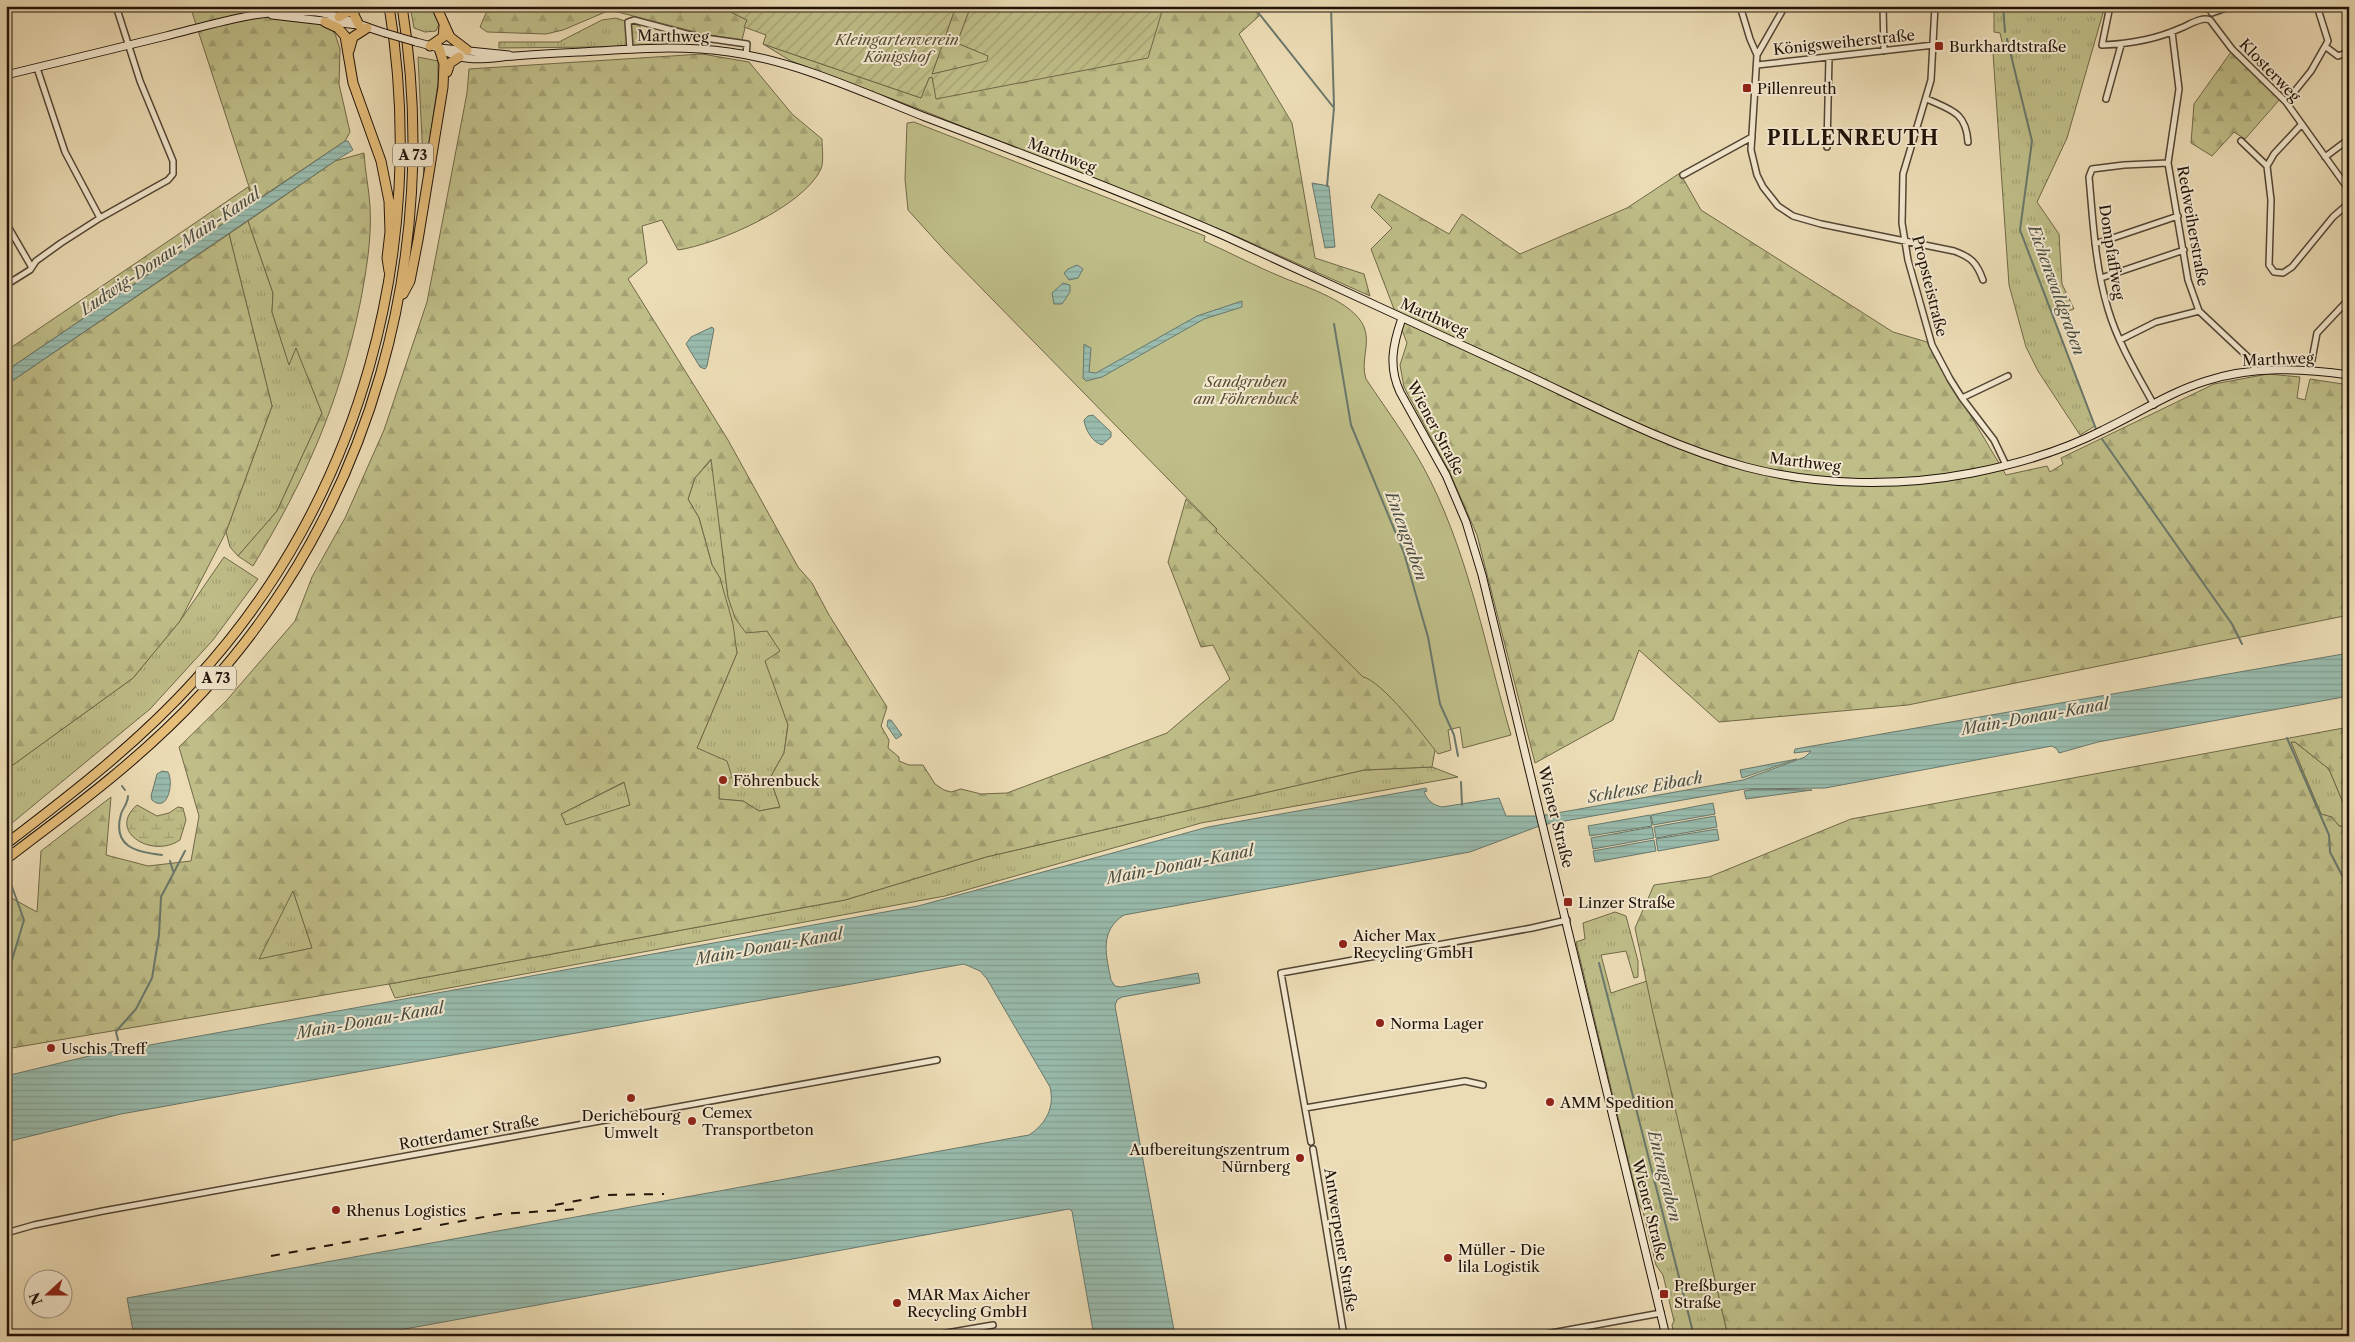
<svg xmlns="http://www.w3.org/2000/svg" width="2355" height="1342" viewBox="0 0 2355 1342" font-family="'Libre Caslon Text',serif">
	<defs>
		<pattern id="grass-tufts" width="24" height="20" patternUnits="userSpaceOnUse" patternTransform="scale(1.25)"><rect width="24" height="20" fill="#bfbe88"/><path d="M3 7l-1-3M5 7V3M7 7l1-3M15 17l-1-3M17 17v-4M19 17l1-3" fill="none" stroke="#a4a274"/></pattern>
		<pattern id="forest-firs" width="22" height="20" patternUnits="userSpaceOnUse" patternTransform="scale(1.25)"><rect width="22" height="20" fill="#bfbe88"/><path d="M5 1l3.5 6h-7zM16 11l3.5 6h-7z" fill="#a4a274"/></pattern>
		<pattern id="wetland-marsh" width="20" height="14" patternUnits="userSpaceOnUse" patternTransform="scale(1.25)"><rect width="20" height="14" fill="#bfbe88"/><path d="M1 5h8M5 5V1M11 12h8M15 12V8" fill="none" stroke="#a4a274"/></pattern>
		<pattern id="garden-furrows" width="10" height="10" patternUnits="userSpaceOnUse" patternTransform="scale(1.25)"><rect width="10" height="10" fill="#bfbe88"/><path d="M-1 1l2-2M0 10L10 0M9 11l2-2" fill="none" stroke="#a4a274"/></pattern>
		<pattern id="water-rules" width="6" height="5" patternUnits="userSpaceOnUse" patternTransform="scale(1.25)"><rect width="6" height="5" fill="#99bcae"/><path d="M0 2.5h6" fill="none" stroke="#84a194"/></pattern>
	</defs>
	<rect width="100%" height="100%" fill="#ecdcb5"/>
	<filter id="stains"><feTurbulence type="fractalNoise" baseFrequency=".004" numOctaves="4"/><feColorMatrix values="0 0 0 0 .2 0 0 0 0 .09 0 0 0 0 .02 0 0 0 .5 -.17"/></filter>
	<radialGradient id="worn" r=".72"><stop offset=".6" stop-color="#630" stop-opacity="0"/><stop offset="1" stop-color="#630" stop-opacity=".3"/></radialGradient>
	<!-- grass -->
	<path fill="url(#grass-tufts)" stroke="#706848" d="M410,6H431L439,24L436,31L425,32L414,28Z
		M1994,6H2105L2067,138L2037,202L2059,234L2062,284L2074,309L2053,316L2095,426L2080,435L2038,371L2026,347L2009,285L1993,53L2004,50L2000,33L1994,32Z
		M616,18L640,26L643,39L652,40L655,32L688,42L687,46L499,48V42H559L602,20Z
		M418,57L438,61V83L424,179Z
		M248,187L254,202L225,222L220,206Z
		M248,221L273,293L272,312L289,364L296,347L322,413L277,511L238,556L230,547L226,532L272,406L229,234Z
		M712,459L728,597L767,631L781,651L766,661L788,725L784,753L770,778L780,807L759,811L743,801L719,799V784L697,748L737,653L720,578L712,565L699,518L688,499L695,478Z
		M224,557L258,579L213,640L150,709L6,828V770L133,678L180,621Z
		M2290,742H2295L2329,769L2349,817V827L2339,826L2332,818L2321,814Z
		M1432,767L1458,777L1201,823L945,896L395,998L389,984L845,900L986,857L1364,770Z
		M625,782L630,805L566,826L561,814Z
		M293,890L312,948L258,960Z
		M1615,912L1626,916L1638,961V977L1634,978L1626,951L1601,955L1611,993L1647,981L1728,1336H1674L1672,1325L1674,1321L1663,1275L1656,1265L1643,1211L1639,1205L1576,942L1585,939L1583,923Z"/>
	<!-- forest -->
	<path fill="url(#forest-firs)" stroke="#706848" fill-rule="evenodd" d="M190,6H326L340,49L339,84L350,132L345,141L254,202Z
		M489,6H666L681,13L688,6H718L747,20L742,40L703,34L610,10L563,30L546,34L487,32L480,27Z
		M956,6H971L957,43L989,56L987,62L932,74Z
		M1160,6H1251L1259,16L1239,34L1292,123L1315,258L1364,274L1370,296L1238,237L919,109L791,61L763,44L921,98L929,78L932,77L937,99L1163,8Z
		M2231,52L2280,99L2245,139L2234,132L2212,156L2191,143L2194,104Z
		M702,54L749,62L792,114L822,139C822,148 824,161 821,169C803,207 718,244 678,250L662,220L642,226L647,263L628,279L728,440L798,567L812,583L829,615L887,707L881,726L889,740L888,748L899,757V761L909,765H923L935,784L944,790L951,792L961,789L981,794L1007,793L1167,733L1230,679L1213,645L1201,647L1168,562L1186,499L1370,678L1437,739L1432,767L1364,770L986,857L845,900L389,984L6,1049V895L37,912L41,851L111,797L106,855L148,866L191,861L199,816L179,747L226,701L295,621L312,577L345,518L384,430L427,302L467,93L469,69ZM711,459L728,597L735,618L746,633L767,631L780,651L765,661L788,725L784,753L770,778L780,807L759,811L743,801L719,799V784L732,777L727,761L697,748L737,653L733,624L720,578L712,565L699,518L688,499L695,478ZM624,782L630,805L566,825L561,814ZM293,891L312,948L259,959Z
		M364,153C365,171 369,189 370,206C372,239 366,272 360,304C339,404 306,479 253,566L238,556L277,511L322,413L296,348L289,365L272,312L273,293L248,221L335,161Z
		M1680,173L1701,210L1893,332L1927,342L2006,475L2047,466L2050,472L2063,464L2061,458L2214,384L2268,374L2300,377L2297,398L2305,400L2310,379L2349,385V615L1908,705L1719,722L1639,650L1613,720L1535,763L1477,535L1449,471L1404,387L1400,365L1407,343L1371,249L1392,228L1371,207L1379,194L1449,234L1462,214L1520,254L1627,208Z
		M220,206L225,222L6,371V351Z
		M229,234L272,406L226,532L180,621L133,678L6,770V385Z
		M2349,727V817L2329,769L2295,742H2291L2321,814L2332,817L2339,826L2349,827V1336H1728L1653,1013L1635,928L1654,885L1709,877L1851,819Z"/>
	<!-- wetland -->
	<path fill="url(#wetland-marsh)" stroke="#706848" d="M137,805L157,816L169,813L178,807L183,808L186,820L180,840C153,859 106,832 137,805Z"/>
	<!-- park -->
	<path fill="#bfbe88" stroke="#706848" d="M914,122L1205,236L1204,241C1231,253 1257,267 1284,278C1306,287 1354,302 1364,327C1371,344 1360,361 1366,379C1388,412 1413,445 1431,482C1470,561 1486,650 1511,735L1463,748L1460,727L1448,730L1451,750L1438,754C1426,738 1381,680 1363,677L1216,531L1217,529L946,252L908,210L905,179L907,123Z"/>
	<!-- garden -->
	<path fill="url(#garden-furrows)" stroke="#706848" d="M718,6H956L932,74L987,61L988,56L957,43L971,6L1163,8L1148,58L936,99L932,77L929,78L921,98L763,44L766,35L744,27L747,20Z"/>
	<!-- water -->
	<path fill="url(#water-rules)" stroke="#69786c" d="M345,141H348L353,150L335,161L6,385V371Z
		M1312,183L1329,186L1335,247L1325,248Z
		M1077,265L1083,269L1078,278L1069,280L1064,273L1068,269Z
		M1063,283L1070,285V292L1062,304H1054L1052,293Z
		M1242,301V307L1204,319L1102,377L1086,381L1083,378L1084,344L1091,348L1089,372L1096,373L1197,316Z
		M712,327L714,329L707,366L705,369L700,367L686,344L691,337Z
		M1093,415L1111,432V437L1102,445C1092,442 1085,429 1084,420L1088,416Z
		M2349,653V696L2098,742L2059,753L2057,749L2052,746L1825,788L1745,789L1542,825L1470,852L1124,915C1099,931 1106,955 1111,980L1115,986L1121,987L1198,973L1200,983L1122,997L1117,1000L1115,1006L1175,1336H1094L1072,1211L1069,1209L366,1336H134L127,1298L1029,1135C1046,1124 1055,1107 1050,1087L987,979L980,971L964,964L121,1114L6,1142V1076L89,1056L918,906L1208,827L1426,788L1427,791L1424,792C1428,801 1433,805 1442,807L1499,798L1506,816H1540L1743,780L1805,757L1811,751L1794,753L1795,749Z
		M888,720H891L902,735L896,739L887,726Z
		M1797,759L1742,778L1740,770Z
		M162,771L168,772C174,782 168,814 152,800L151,796L157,774Z
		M1755,789L1812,790L1746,799L1744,791Z
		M1713,803L1715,814L1653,825L1651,815Z
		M1650,815L1652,826L1590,836L1588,826Z
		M1715,816L1717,827L1656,838L1654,827Z
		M1652,827L1654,838L1593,849L1591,838Z
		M1717,829L1719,840L1658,851L1656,839Z
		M1654,840L1656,851L1595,862L1593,851Z"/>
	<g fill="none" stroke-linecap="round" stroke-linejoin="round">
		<!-- stream -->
		<path stroke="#69786c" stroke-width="2" d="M1253,6L1334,108L1327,186
			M1331,6L1334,106
			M2003,6L2005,32
			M2007,39L2032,141L2020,230L2096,429
			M1334,324L1351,425L1404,553L1428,637L1440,704L1454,735L1458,756
			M2102,439L2232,624L2242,644
			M2287,738L2329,835L2330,852L2349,889
			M1461,782L1462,805
			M122,786L125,790
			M128,796C128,803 123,808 121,814C112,847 136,852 162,855
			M170,861L173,871
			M1599,963L1694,1336
			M6,980L24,920L11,884
			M118,1040L116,1032L119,1028L136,1009L152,978L159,935L161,897L185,851"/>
		<!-- street casing -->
		<g stroke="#534534" stroke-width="8">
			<path id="street" d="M1740,6L1750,39L1757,55
				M1785,6L1757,55L1751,150L1757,175L1763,187L1778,206L1793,216L1821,224L1954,251C1971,257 1977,263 1983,280
				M1883,6L1884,51
				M1935,6L1931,80L1903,174L1902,223L1908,260L1932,345L1950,379L1962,398L1994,440L2006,465
				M2110,6L2102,45C2128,44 2157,39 2181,28C2189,25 2202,16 2210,20L2232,49L2286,102L2349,190
				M2207,6L2212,13L2232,6
				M2172,32L2179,89L2168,163L2188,280L2199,311L2250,359L2256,371
				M2326,47L2338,56L2349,52
				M630,49L628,22L634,20L698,37L747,44L746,55
				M1757,65L1934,45
				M37,68L65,152L100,218
				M1927,99C1951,110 1966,112 1968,142
				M2106,99L2121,45
				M2286,102L2311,71L2328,41L2317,6
				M2301,125L2274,154L2267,166L2271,200L2269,265L2274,272L2283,273L2292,267L2333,217L2349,203
				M2241,141L2267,166
				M1827,147L1829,57
				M2325,157L2349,139
				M1683,175L1752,137
				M6,223L31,266
				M2095,244L2178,216
				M2101,278L2184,250
				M6,285L30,270L36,261L61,243L100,218L168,180L173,174V161L140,81L116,6
				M2120,340L2156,322L2199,311
				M2310,370L2317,333L2349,299
				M1962,398L2008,376
				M2154,405C2137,374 2118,343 2108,309C2095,266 2093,221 2089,177L2092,169L2124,165L2168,163
				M1305,1108L1465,1081L1483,1085
				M1311,1142L1281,973L1532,928L1567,920
				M1313,1149L1344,1336
				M6,1233L34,1225L103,1211L937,1060
				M929,1336L993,1325
				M1535,1336L1661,1313"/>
		</g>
		<!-- secondary casing -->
		<g stroke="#201309" stroke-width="9">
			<path id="secondary" d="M272,15L358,25
				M416,42L439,48L509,55
				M439,48C464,64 487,58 514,56C536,54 559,53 581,52C630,49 680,45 729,52C796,61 862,92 925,117C1026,155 1126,193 1225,236C1321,280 1418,325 1514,369C1590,404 1665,445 1746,467C1819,486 1899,487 1972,473C2018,464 2062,451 2103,430C2137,414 2170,392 2206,381C2252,366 2301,368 2349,375
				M6,75C59,62 113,49 166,36C214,24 265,7 316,12C341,15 361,26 385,33
				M1402,318C1393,344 1388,366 1400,392L1446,475L1466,522L1482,575L1666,1336"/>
		</g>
		<!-- highway casing -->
		<g stroke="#201309" stroke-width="11">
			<path id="highway" d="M354,6V15L359,25
				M436,6L450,37L467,50
				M339,17L349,11L351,6
				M325,22L338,28L345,36L353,83L381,161L389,201L390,232L387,258L389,271
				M430,46L443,37L444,26
				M349,51L353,37L367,28
				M447,72L450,63L459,57
				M403,294L410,281L418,240L443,87L444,64L439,48
				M6,844C73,793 139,742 195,680C362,499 429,247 389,6
				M6,859C74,808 143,757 201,694C372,510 442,253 402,6"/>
		</g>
		<!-- street -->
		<use href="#street" stroke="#f3e8cf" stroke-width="5"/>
		<!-- secondary -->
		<use href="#secondary" stroke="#f3e8cf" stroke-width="7"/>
		<!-- highway -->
		<use href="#highway" stroke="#e6be7a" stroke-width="9"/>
		<!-- rail -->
		<path stroke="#201309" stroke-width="2" stroke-dasharray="9 9" stroke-linecap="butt" d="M555,1205L607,1195L664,1194
			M440,1225L500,1214L579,1209
			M271,1256L430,1227"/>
		<!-- secondary-bridge casing -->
		<g stroke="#201309" stroke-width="9" stroke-linecap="butt">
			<path id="secondary-bridge" d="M385,33L416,42"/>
		</g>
		<!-- secondary-bridge -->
		<use href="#secondary-bridge" stroke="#f3e8cf" stroke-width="7"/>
	</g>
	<!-- markers -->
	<g fill="#8f2418" stroke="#f3e8cf" stroke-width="2">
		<rect x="1934" y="41" width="10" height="10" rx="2.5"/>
		<rect x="1742" y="83" width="10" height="10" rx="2.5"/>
		<circle cx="723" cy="780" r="5"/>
		<rect x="1563" y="897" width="10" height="10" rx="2.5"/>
		<circle cx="1343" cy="944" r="5"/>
		<circle cx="1380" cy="1023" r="5"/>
		<circle cx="51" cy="1048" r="5"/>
		<circle cx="631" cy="1098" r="5"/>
		<circle cx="1550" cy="1102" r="5"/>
		<circle cx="692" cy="1121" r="5"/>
		<circle cx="1300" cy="1158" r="5"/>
		<circle cx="336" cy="1210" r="5"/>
		<circle cx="1448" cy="1258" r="5"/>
		<rect x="1659" y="1289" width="10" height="10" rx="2.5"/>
		<circle cx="897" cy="1303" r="5"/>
	</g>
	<g text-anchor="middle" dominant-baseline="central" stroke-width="4" stroke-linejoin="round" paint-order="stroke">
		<!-- shield labels -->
		<g fill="#f3e8cf" stroke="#5f5344" stroke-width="1">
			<rect x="393" y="143.5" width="40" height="23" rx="4"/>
			<rect x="196" y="666.5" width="40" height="23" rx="4"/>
		</g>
		<g font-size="14" font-weight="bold" fill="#201309">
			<text x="413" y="155">A 73</text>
			<text x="216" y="678">A 73</text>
		</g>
		<!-- street labels -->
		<g font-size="15" fill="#201309" stroke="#f3e8cf">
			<text transform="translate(673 36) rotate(1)">Marthweg</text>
			<text transform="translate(1844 42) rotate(-6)">Königsweiherstraße</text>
			<text transform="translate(2270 70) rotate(46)">Klosterweg</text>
			<text transform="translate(1062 155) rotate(21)">Marthweg</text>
			<text transform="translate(2193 226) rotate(80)">Redweiherstraße</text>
			<text transform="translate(2112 252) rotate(81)">Dompfaffweg</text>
			<text transform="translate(1930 286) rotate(76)">Propsteistraße</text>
			<text transform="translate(1434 317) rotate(24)">Marthweg</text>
			<text transform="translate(2278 359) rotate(-2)">Marthweg</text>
			<text transform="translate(1436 428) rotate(62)">Wiener Straße</text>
			<text transform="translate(1805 462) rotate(7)">Marthweg</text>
			<text transform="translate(1556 817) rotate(76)">Wiener Straße</text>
			<text transform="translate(469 1132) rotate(-10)">Rotterdamer Straße</text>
			<text transform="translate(1650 1210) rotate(76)">Wiener Straße</text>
			<text transform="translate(1341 1240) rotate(81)">Antwerpener Straße</text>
		</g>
		<!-- park labels -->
		<g font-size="15" font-style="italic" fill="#584f35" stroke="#f3e8cf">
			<text x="897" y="39">Kleingartenverein<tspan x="897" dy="17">Königshof</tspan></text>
			<text x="1246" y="381">Sandgruben<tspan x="1246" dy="17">am Föhrenbuck</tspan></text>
		</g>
		<!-- poi labels -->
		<g font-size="15" fill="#201309" stroke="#f3e8cf" text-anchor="start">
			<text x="1949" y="46">Burkhardtstraße</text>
			<text x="1757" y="88">Pillenreuth</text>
			<text x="733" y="780">Föhrenbuck</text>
			<text x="1578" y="902">Linzer Straße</text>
			<text x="1353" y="935">Aicher Max<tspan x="1353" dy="17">Recycling GmbH</tspan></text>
			<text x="1390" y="1023">Norma Lager</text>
			<text x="61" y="1048">Uschis Treff</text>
			<text x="1560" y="1102">AMM Spedition</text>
			<text x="702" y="1112">Cemex<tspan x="702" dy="17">Transportbeton</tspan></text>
			<text x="631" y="1115" text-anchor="middle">Derichebourg<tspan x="631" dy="17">Umwelt</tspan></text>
			<text x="1290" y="1149" text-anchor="end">Aufbereitungszentrum<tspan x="1290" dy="17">Nürnberg</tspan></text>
			<text x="346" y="1210">Rhenus Logistics</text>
			<text x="1458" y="1249">Müller - Die<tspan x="1458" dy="17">lila Logistik</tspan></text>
			<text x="1674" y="1285">Preßburger<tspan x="1674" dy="17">Straße</tspan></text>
			<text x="907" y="1294">MAR Max Aicher<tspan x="907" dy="17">Recycling GmbH</tspan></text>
		</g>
		<!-- water labels -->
		<g font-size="16" font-style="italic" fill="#4a4e43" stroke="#f3e8cf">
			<text transform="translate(170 251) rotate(-34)">Ludwig-Donau-Main-Kanal</text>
			<text transform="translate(2057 290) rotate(70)">Eichenwaldgraben</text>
			<text transform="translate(1407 536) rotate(70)">Entengraben</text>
			<text transform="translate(2035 716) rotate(-10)">Main-Donau-Kanal</text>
			<text transform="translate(1645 787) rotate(-10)">Schleuse Eibach</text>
			<text transform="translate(1180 864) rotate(-11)">Main-Donau-Kanal</text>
			<text transform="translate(769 946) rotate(-10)">Main-Donau-Kanal</text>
			<text transform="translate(370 1020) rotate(-10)">Main-Donau-Kanal</text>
			<text transform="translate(1665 1176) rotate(76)">Entengraben</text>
		</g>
		<!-- district labels -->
		<g font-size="20" font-weight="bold" letter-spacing="1" fill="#201309" stroke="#f3e8cf">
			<text x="1853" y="138">PILLENREUTH</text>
		</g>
	</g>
	<!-- margin -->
	<rect width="2355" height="1342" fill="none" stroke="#ecdcb5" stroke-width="25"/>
	<rect x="8" y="8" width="2340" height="1327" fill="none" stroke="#201309" stroke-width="2.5"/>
	<rect x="12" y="12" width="2330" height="1317" fill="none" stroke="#201309"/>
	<!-- north arrow -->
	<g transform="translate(48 1294) rotate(249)"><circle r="24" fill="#f3e8cf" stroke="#9f9380"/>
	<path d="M0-4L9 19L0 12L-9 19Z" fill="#8f2418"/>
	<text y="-8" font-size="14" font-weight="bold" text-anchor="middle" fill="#201309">N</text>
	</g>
	<rect width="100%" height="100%" filter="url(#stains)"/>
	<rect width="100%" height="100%" fill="url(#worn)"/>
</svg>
